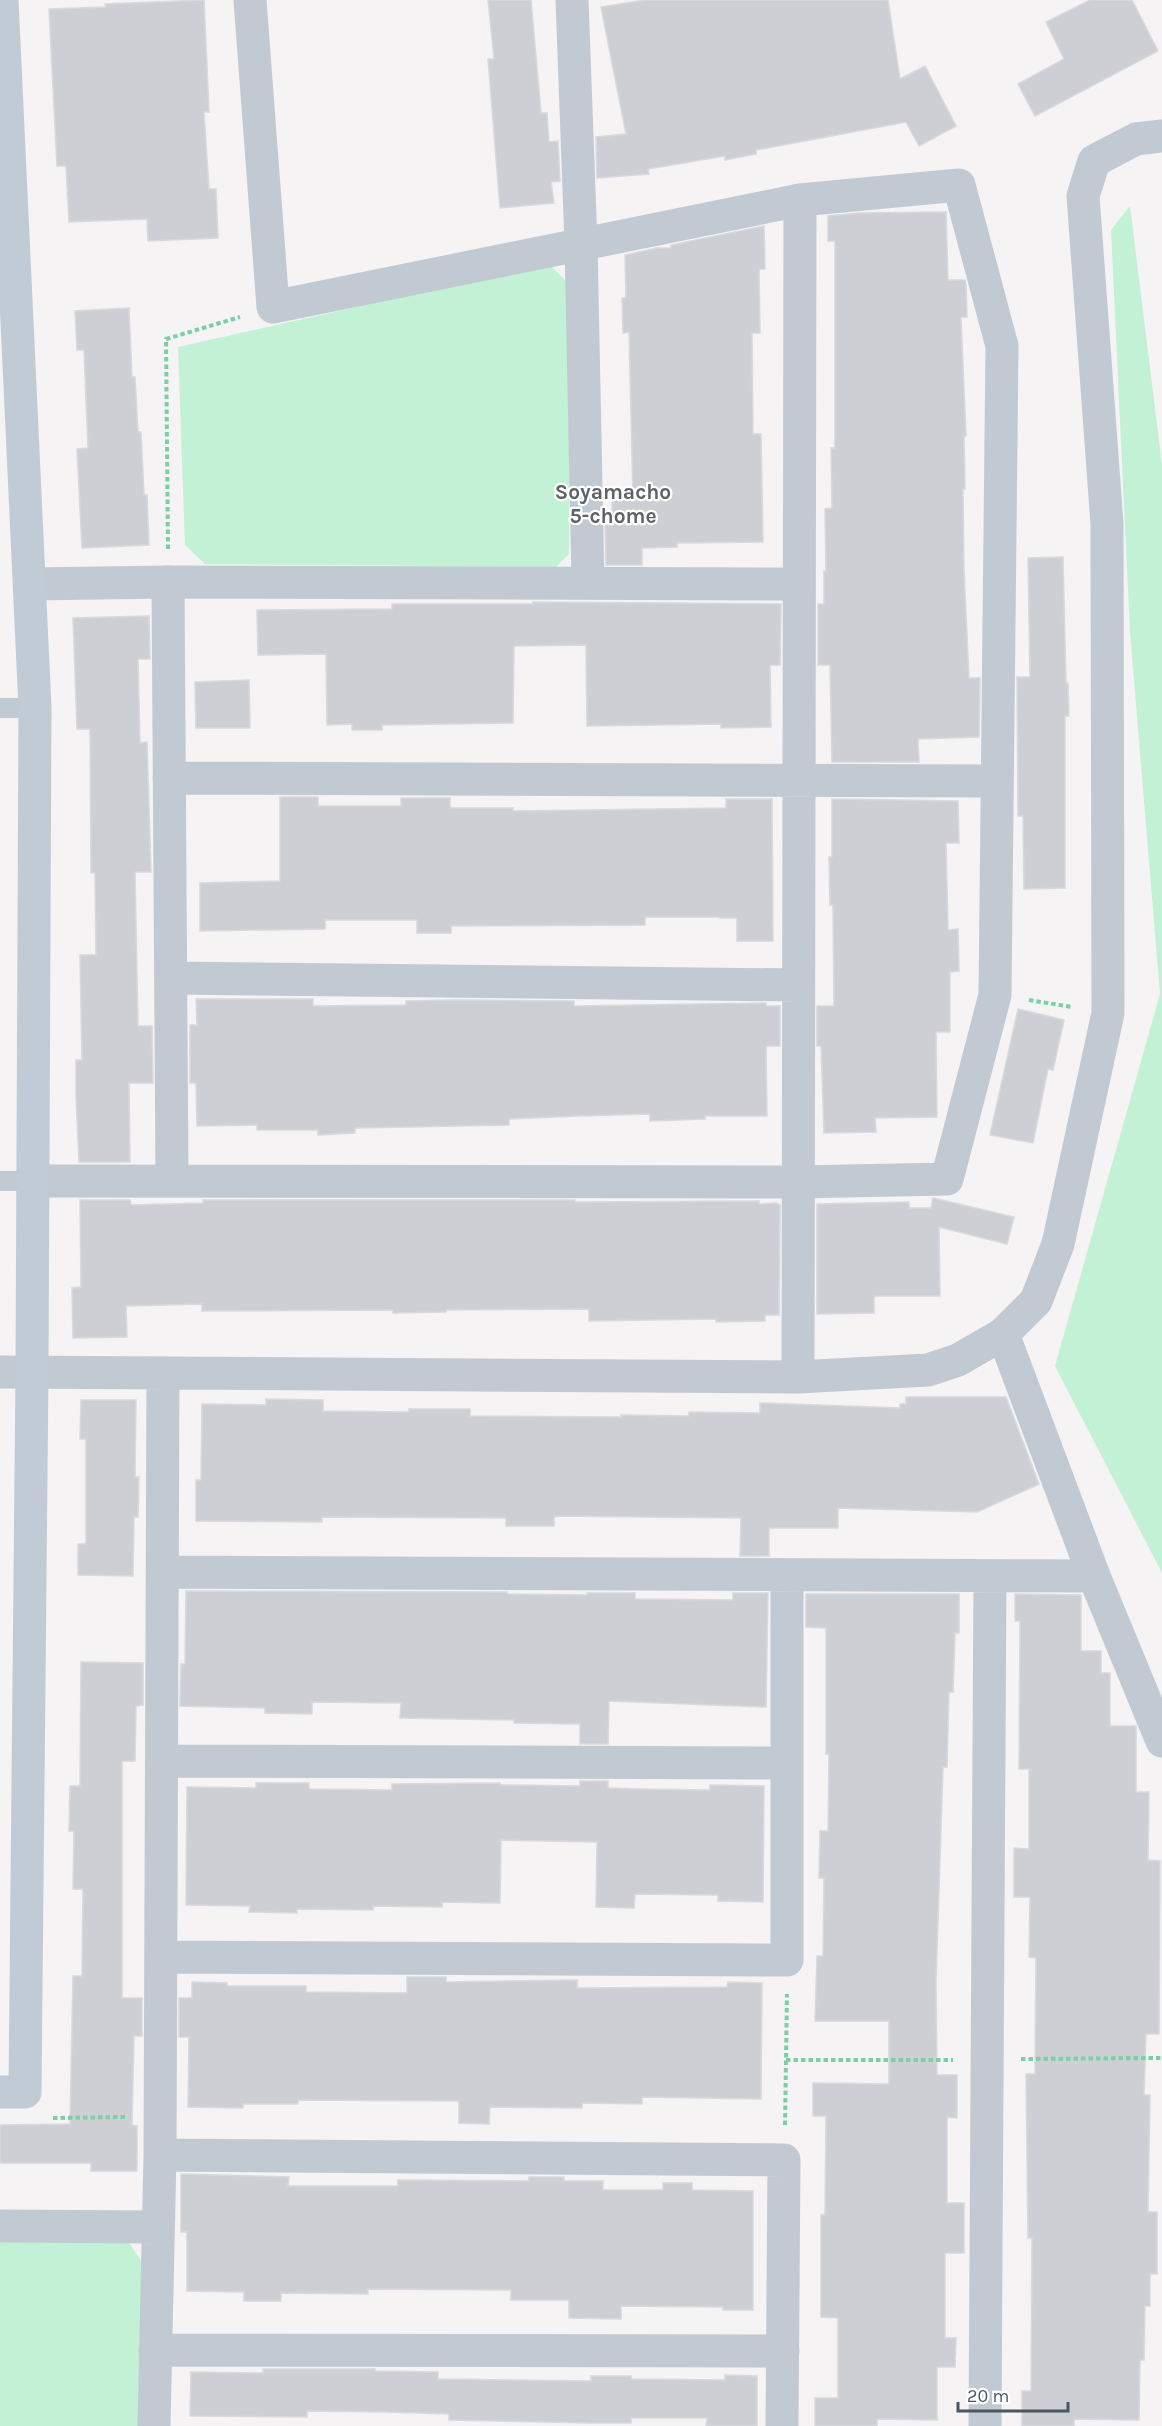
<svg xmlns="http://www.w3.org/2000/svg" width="1162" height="2426" viewBox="0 0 1162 2426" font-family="Karla,sans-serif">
	<rect width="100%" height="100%" fill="#f5f3f3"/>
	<!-- green -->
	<path fill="#c3f1d5" d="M1130,206L1162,465V1573L1055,1366L1160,994L1130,632L1111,230Z
		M549,264L571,286L569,554L556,567L205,564L185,545L178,347Z
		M0,2239L128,2241L142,2262V2426H0Z"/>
	<!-- building -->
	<path fill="#cdcfd5" stroke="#d7d9de" stroke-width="1.5" d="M204,0L209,112H204L209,189H216L218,238L148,241L147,219L69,222L66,166H57L49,9L106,7L105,4Z
		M488,0H531L541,113H547L549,142L558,141L560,181L551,182L554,203L500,208L488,59H494Z
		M645,0H888L900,79L925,66L956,126L919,146L906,122L756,150V154L725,160V156L648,169L649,174L597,178L596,137L626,134L601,7Z
		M1090,0H1132L1158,51L1035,116L1018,84L1064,59L1046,22Z
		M946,212L948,280H965L966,285L967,317H961L966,436H964L965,489H963L964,571L969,678H980L979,737L918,739L919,762H832L830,665H818V604H824V571H826L825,509L832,508L831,448H835V241H828V216L859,213Z
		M764,226L765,269H759L760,333H752L753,434H761L763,542L677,543V547L642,548V565H606L605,522H612V499L633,498L629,332L623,333L622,298H626L625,255L657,248H671V245Z
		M129,308L132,377H135L138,432H141L144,495H147L149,545L82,548L77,449L88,448L84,350H77L75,311Z
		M1063,557L1066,683H1068L1069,716H1065V888L1024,889L1023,816H1018L1017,677H1030L1028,558Z
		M533,602L781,604L780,665H770L771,727L721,728V724L587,726L586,645L514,646L513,723L382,725V730H352V724L327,725L326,654L258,655L257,610L392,609V604H533Z
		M149,616L150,659H138L140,743L147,742L151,872H135L138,1026H152L153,1083H129L130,1162H79L76,1096V1060H82L80,955H96L95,873H91L90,729H77L73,618Z
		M249,680L250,728H196L195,682Z
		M280,797H318V806H401V798H450V808H513V811L726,808V799H772L773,941H737V918H720V917H645V925L451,926V933H417V920H325V929L200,931V883L280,881Z
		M832,799L958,801L959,843H946L948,930L958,929L959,971L950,972V1032H936L937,1117L875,1118L876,1132L824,1133L821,1046H817V1006H834L833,905H830L829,857H832Z
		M196,999H313V1006L406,1005V1001L455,1000L574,1001V1006L766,1003V1006H780V1046H766L767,1116H705V1119L650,1121V1114L578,1116L509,1119V1125L355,1128V1133L318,1135V1130H257V1125L197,1126L196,1083H190V1025H197Z
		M1018,1009L1064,1020L1053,1070L1048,1069L1033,1143L990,1135Z
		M933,1198L1014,1217L1007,1244L939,1227L940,1296H874V1313L817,1314V1204L909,1202V1208H931Z
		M80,1200H130L131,1205L203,1203V1200H575V1202L759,1201V1204L776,1203L780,1205L779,1315H765V1321L716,1322V1319L589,1321V1309L446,1310V1312L393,1313V1310L202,1311V1304L126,1306L127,1337L73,1338L72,1288L81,1287Z
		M906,1397H1006L1039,1484L977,1512L838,1508V1528H769V1556H740L741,1518L554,1516V1526H506V1518L322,1517V1522L196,1521V1480H201L202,1404L266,1405V1399L323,1400V1411L409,1412V1409H470V1416L621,1417V1415L689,1416V1412L760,1413V1403L900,1408V1404H906Z
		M81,1400H136L135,1477H139L138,1517H134L133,1576L78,1575V1544H86V1439H80Z
		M186,1591L507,1592V1594L587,1595V1593H635V1599L733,1600V1593H768L766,1707L609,1701L608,1744H580V1724L514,1723V1720L400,1718L401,1703L312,1702V1714L265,1713V1708L180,1706L181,1664H185Z
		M806,1594H959V1633H955L953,1692H949L947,1767H943L936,1982L937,2075H957V2118L947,2117V2203H964V2253H945V2338H956L955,2367H937V2420L877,2419V2426H815V2398H838V2318L821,2317V2215H825L826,2116H813V2083L889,2084V2021H815L817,1956H823L824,1878H819L820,1831H828L829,1754H826V1628L806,1627Z
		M1015,1594L1081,1595V1651H1101V1673H1110V1726H1136V1792H1149L1148,1860L1160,1861L1159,2034H1146L1144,2095H1150L1148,2212H1157V2274H1150V2306H1145L1144,2360H1140L1139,2420L1074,2419V2426H1022V2391H1031L1032,2238H1028L1026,2074H1035L1036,1958L1029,1957L1030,1897H1014V1848L1029,1849V1769H1019L1020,1621H1015Z
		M81,1662L143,1663V1705L136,1706L135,1761H122V1998H142V2036H134L132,2125L137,2126V2171H91V2163H0V2125L70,2124L73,1976H82L83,1889H73L74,1831H69L70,1786H80Z
		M580,1781H608V1788L637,1789L710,1790V1785L764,1786L763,1902L718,1901V1895L635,1894L634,1908L596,1907L597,1842L501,1840L500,1903L442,1902V1907L373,1906V1910L297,1909V1913L249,1912L250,1906L186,1905L187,1787L256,1788V1783H309V1789L392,1790V1784L500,1783V1785L580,1786Z
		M407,1977H446V1982L577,1980V1988L727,1987L728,1982L762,1983L761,2099L642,2097V2104L582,2103V2108L490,2107L489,2124L459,2123V2101L298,2100V2104H243V2108L188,2107L189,2037H179V1998H192V1982L227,1983V1986H306V1992L407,1993Z
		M181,2174L289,2177L288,2186H398V2180L529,2181V2177H564V2181H603V2190H663V2183H692V2190L753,2191V2310H723V2307L621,2306V2319L569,2318V2300H511V2290L368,2289V2294L281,2293V2301H244V2292L187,2291V2232H181Z
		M263,2369H375V2371L438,2372V2379L591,2381V2376H631V2379L725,2380V2375L757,2376V2426H706L707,2418H631V2423H591L449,2420V2414L386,2412L307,2411V2417L190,2416L191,2372L263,2373Z"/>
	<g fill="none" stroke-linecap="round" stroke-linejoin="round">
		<!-- path -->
		<path stroke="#7ad0a6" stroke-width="4" stroke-dasharray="4.5 3" stroke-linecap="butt" d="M168,549L166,339L240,317
			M1029,1000L1072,1007
			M1021,2059L1162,2058
			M786,2060H953
			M53,2118L125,2117
			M785,2125L787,1994"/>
		<!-- lane -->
		<path stroke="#c1cad2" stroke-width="20" d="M0,708H35
			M0,1181H33"/>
		<!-- street -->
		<path stroke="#c1cad2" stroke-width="33" d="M572,0L581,244L588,583
			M168,582L172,1180
			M30,584L168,582L798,584
			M169,778L996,781
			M171,978L797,985
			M33,1181L797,1182L947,1179L995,995L1002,346L959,185L800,200L273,307L250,0
			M1003,1334L1094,1576L1162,1741
			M0,1372L798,1377L928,1370L958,1360L1003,1334L1036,1301L1058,1244L1108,1013L1107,524L1083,196L1094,161L1136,139L1162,136
			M798,1377L800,200
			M164,1572L1094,1576
			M163,1761L787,1763
			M161,1957L787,1960V1576
			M160,2155L784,2160L782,2426
			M0,2226L157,2227
			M155,2350L783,2351
			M154,2426L160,2155L163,1373
			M985,2426L990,1576"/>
		<!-- secondary -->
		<path stroke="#c1cbd6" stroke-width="33" d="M0,2092H25L32,1372L35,708L2,0"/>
	</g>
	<g text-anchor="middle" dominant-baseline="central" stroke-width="4.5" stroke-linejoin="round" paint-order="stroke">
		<!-- neighbourhood labels -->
		<g font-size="21" font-weight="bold" fill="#5f6368" stroke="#fff">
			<text x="613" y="492">Soyamacho<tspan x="613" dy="24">5-chome</tspan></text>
		</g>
	</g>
	<!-- scale -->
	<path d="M958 2402v9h110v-9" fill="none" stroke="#4a5661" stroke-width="3"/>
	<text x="967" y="2402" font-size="18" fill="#4a5661" stroke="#ffffff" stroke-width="4.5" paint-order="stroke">20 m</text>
</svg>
